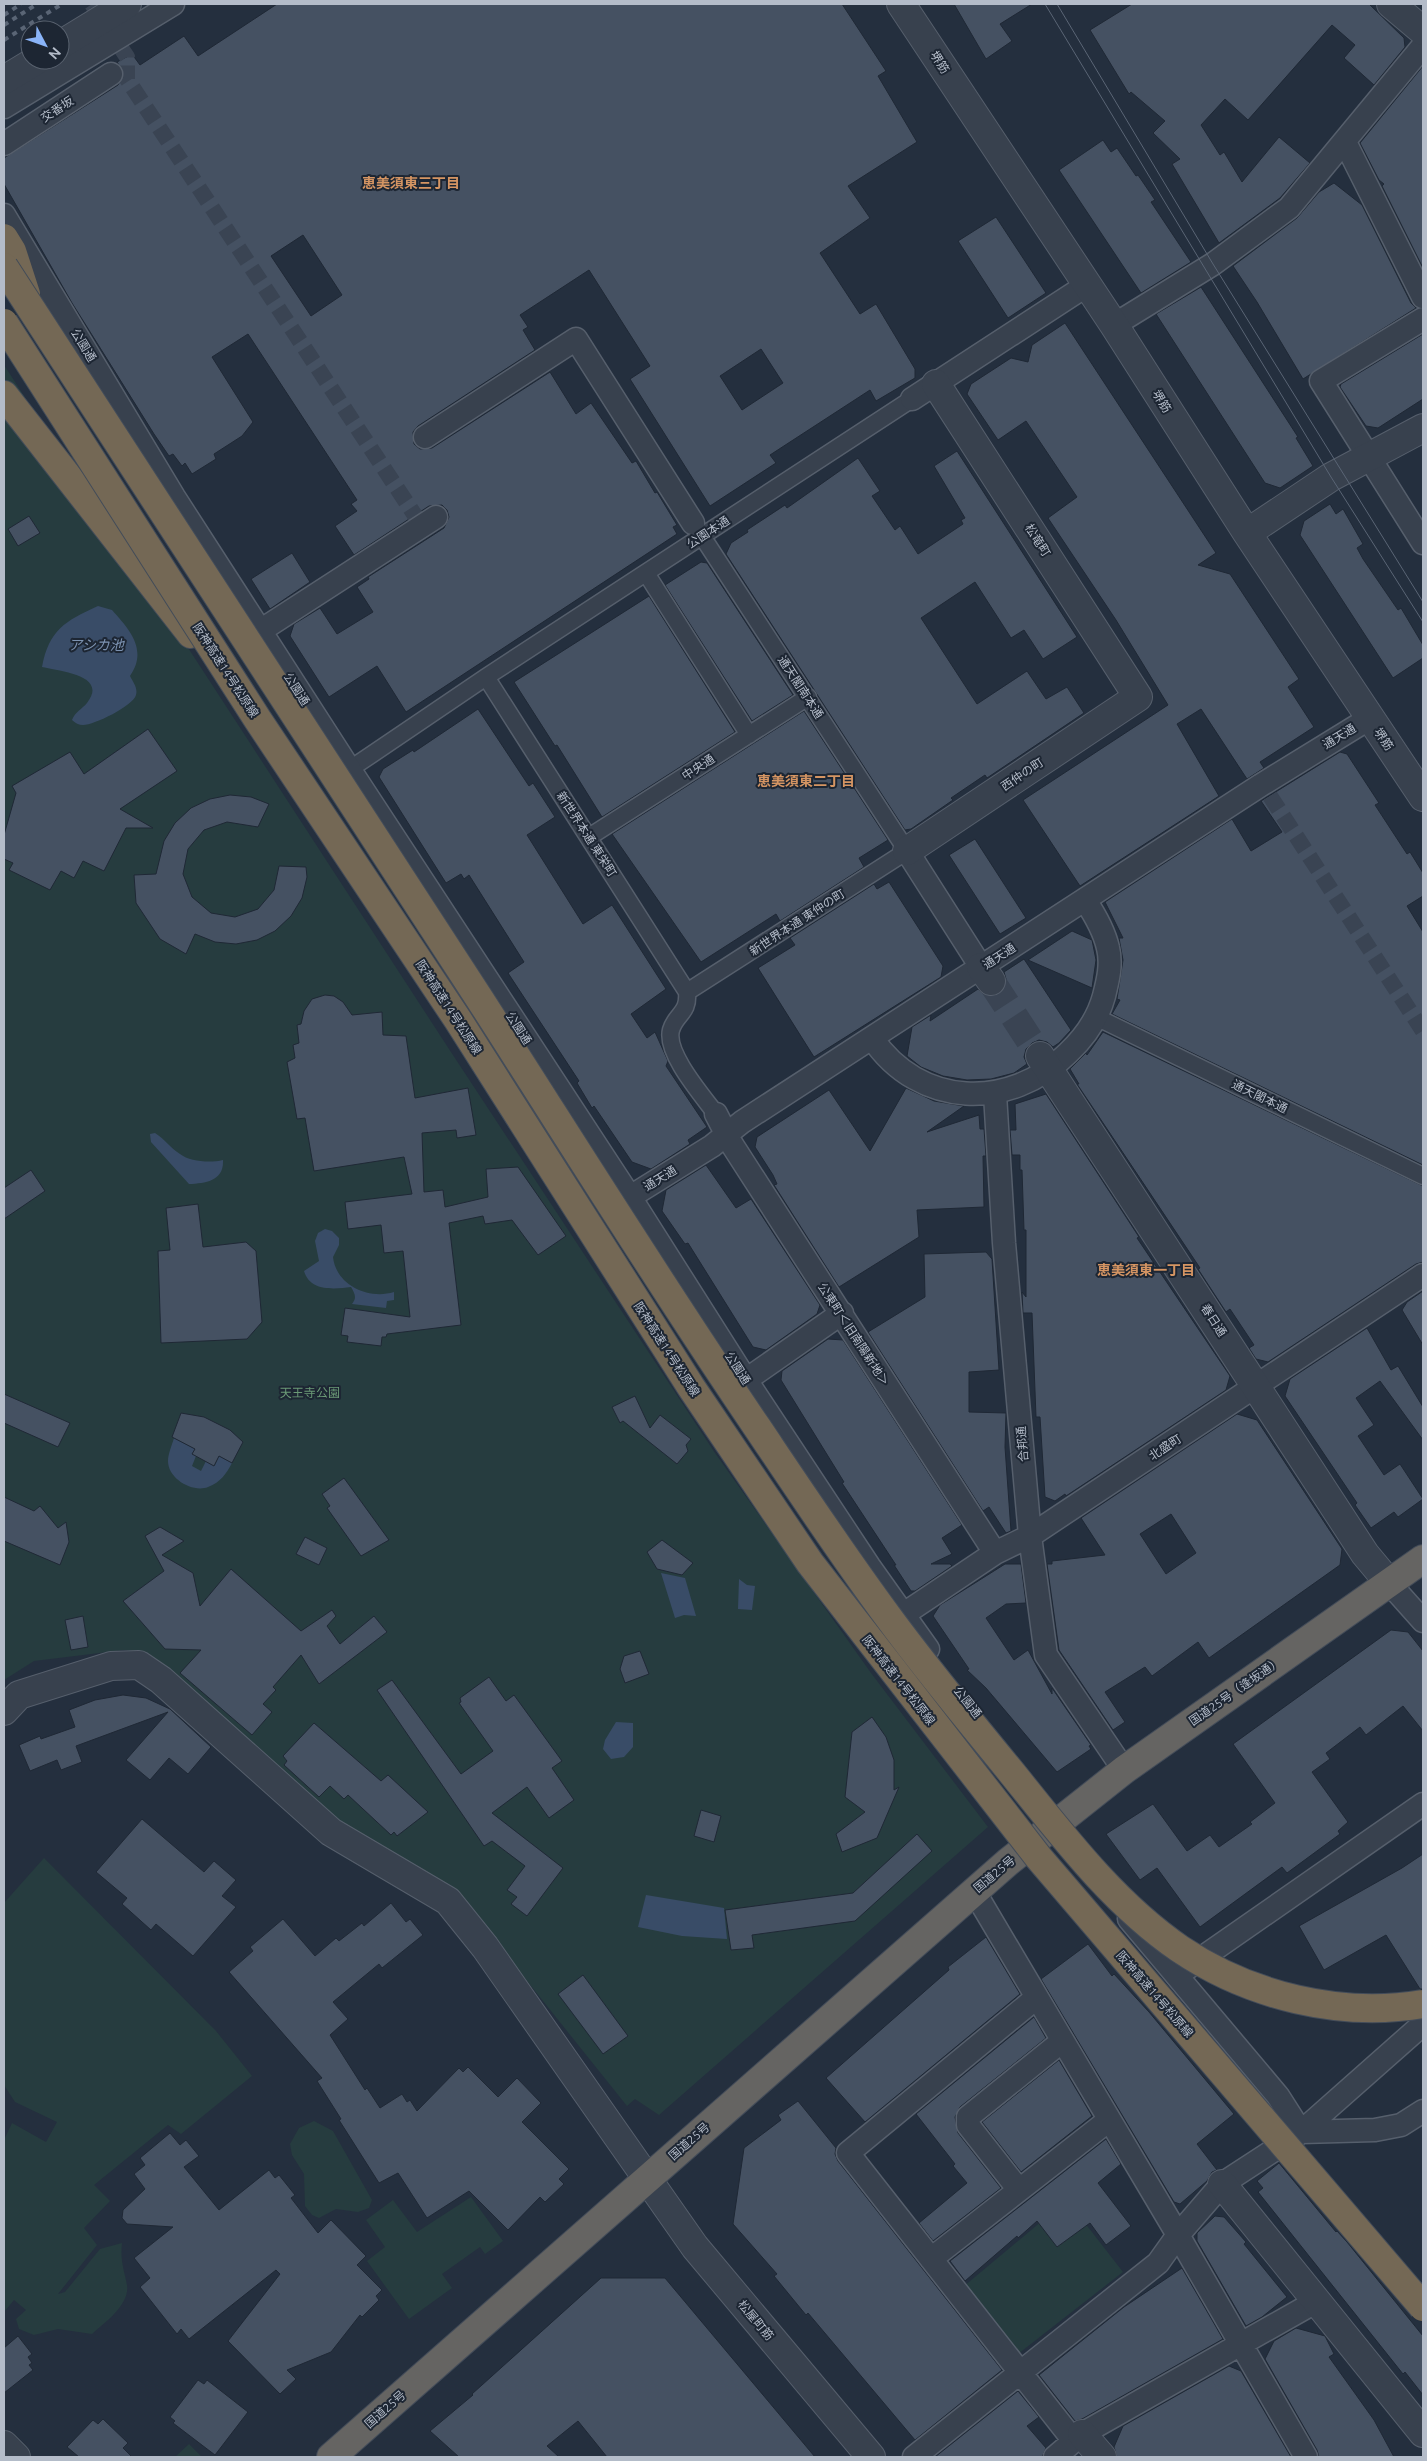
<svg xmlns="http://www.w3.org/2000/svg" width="1427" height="2461" viewBox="0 0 1427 2461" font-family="Ubuntu,'Noto Sans JP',sans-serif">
	<rect width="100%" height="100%" fill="#242f3e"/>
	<!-- green -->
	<path fill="#263c3f" d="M4,365L449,1049L715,1453L871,1673L988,1827L659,2115L635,2099L627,2106L455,1891L338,1822L148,1653L124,1650L34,1661L4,1680Z
		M44,1858L216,2031L252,2076L181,2134L168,2125L94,2185L110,2201L84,2228L97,2245L58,2294L65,2292L100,2249L122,2243C120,2261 124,2269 127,2285C130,2305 104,2323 92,2334L58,2329L34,2335L19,2329L16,2319L26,2310L14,2300L4,2312V2140L12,2123L46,2142L57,2122L15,2102L4,2085V1903Z
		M314,2121L333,2131L372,2200L369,2208L358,2212L336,2209L319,2218L312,2215L305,2206L304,2174L292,2155L290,2144L299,2128Z
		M471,2197L503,2241L485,2254L480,2247L442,2274L452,2288L409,2319L367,2261L385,2247L366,2220L393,2200L417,2232Z
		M1067,2200L1123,2272L1018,2354L963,2287Z
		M189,2444L202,2457H175Z"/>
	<!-- water -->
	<path fill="#394c67" d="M98,606L112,610C130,630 148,650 130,676C133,682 138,688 136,695C133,706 94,725 83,725C79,725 75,723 72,720C75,712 82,709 87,703C109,675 59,671 42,667C49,630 65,621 98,606Z
		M155,1133C165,1139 170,1148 180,1154C190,1162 211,1163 223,1160C224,1181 206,1183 189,1184L151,1142L150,1134Z
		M325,1229L332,1231L339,1238V1245L333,1257C336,1285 368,1300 394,1292V1300L387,1301L386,1308L352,1304C357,1298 355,1294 351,1287C335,1289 310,1292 304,1271L319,1261L315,1241L318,1233Z
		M174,1438L195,1449L192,1454L196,1456L192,1466L201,1471L206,1461L215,1465L219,1456L232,1463C226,1474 221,1482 208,1487C193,1493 168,1479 168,1461C168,1454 172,1445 174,1438Z
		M661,1573L685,1578L696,1616L684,1615L675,1618Z
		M739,1579L747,1585L755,1586L752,1610L738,1609Z
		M616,1722L633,1723V1747L624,1757L611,1759L603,1749L605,1740Z
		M646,1895L724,1908L727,1939L682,1936L638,1927Z"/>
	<!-- building -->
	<path fill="#455162" stroke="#1f2835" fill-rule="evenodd" d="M277,4H842L886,71L878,76L917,142L848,186L870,218L820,253L860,314L876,304L915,369V378L876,401L870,390L770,455L776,463L710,506L630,379L650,366L589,270L520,315L528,327L523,330L535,350L418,426L413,432L414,444L420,449L432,448L550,372L576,414L591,403L632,463L636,461L655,493L657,492L677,525L673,527L677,534L406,712L377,666L329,697L290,636L294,624L320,608L337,634L373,612L357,587L369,579L368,577L444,528L449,517L447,510L442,505L429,506L354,555L335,526L357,511L351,504L357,500L248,334L212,357L253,422L242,436L214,454L216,459L192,474L185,463L182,466L173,454L169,456L154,434L72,303L4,184V158L118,85L124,73L117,62L132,54L140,65L184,36L198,56ZM303,235L342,295L311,316L271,256ZM761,349L783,383L742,410L720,376Z
		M954,4H1032L1000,24L1012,41L986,59Z
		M1132,4H1369L1404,38L1405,47L1374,85L1344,58L1355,45L1332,25L1248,120L1225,99L1201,125L1220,155L1224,152L1242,182L1279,137L1310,163L1280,198L1219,243L1172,164L1180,159L1153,133L1165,121L1131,92L1129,94L1090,30Z
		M1423,66V268L1382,186L1384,184L1379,180L1360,143Z
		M1103,140L1111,152L1117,148L1136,176L1138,175L1155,200L1151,202L1191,262L1141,293L1059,170Z
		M1334,183L1362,205L1411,303L1416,308L1303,379L1257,302L1233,266L1297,218L1319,192Z
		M996,217L1046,293L1008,318L958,241Z
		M1201,287L1298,437L1296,438L1313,466L1280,488L1265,483L1156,314Z
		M1065,323L1216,553L1198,565L1230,574L1299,679L1288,687L1314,727L1260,762L1264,768L1247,779L1201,709L1177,724L1219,796L1080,886L1023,800L1168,705L1116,620L1048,518L1077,497L1026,421L998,440L967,394L971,384L1011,358L1028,362L1032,345Z
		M1423,334V399L1378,428L1366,426L1340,387L1341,384Z
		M957,451L1077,637L1043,659L1024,630L1011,638L975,582L921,618L977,704L1027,671L1046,699L1067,687L1084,713L987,778L985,775L951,798L953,800L911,829L905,830L726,554L731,543L748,532L747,530L785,505L787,508L858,458L880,491L872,496L895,530L900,526L918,554L963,524L961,520L965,518L934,466Z
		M1330,504L1336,514L1343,509L1363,544L1357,548L1363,559L1398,610L1401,608L1423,645V658L1393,678L1300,535L1304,521Z
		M29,516L40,533L18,546L8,529Z
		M292,553L310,582L270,609L251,579Z
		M701,562L707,563L793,695L752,721L665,585Z
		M649,596L735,732L602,817L557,745L555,746L514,682Z
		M478,709L529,786L533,783L555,817L527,835L583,924L612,905L666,989L631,1014L647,1038L655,1032L668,1061L666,1066L707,1127L688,1140L690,1144L651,1169L632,1162L594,1106L592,1108L577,1083L579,1081L508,973L524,962L469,875L464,879L461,874L446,883L379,777L383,769L413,750L414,752Z
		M804,711L888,840L859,858L864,867L780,921L776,914L701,962L612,834Z
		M148,729L177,771L120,809L153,828H126L104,871L83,861L74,878L61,871L50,890L9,870L13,863L4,859V835L16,793L12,786L70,752L84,774Z
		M1340,752L1347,754L1379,803L1375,805L1407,854L1410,852L1423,873V896L1407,906L1423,932V1165L1112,1014L1120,1000L1117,999L1123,960L1119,938H1123L1105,902L1232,819L1251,851L1282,832L1261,801Z
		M230,795L251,797L269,804L258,827L227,822L204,830L188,849L183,874L192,897L211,913L235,917L258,909L274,890L279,866L306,867L307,877L302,898L291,916L275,931L257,940L236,944L215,942L195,934L186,954L160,939L136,903L134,875L156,874L164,841L175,823L191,808L210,799Z
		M975,839L1026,918L1000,934L949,855Z
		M889,882L943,966L941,977L814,1057L758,968L795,945L790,938L874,884L877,889Z
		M1072,931L1092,940L1096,960L1092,988L1028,960Z
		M1024,959L1071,1030L1059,1043L1053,1047L1047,1042L1039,1040L1032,1043L1026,1049L1024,1057L1027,1064L1014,1073L991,1079L967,1080L943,1076L921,1067L907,1056L912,1027L931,1015L930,1021L978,989L985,995L992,997L1000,994L1005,987L1006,979L1004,972Z
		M325,995L334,996L343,1002L352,1015L382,1012L383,1035L406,1036L415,1098L468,1088L476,1135L457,1138L456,1130L422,1133L424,1192L443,1190L445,1207L488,1197L486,1169L518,1167L566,1236L538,1255L512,1220L485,1224L483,1216L449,1223L461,1325L387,1334L386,1337H382L381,1346L347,1342L348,1336L341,1335L345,1308L410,1317L403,1251L384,1253L381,1225L348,1229L345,1202L412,1194L404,1157L314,1171L305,1118L297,1119L287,1062L295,1058L293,1045L299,1043L297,1025L301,1024L304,1011L312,999Z
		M1103,1032L1423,1186V1262L1416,1264L1268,1362L1256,1359L1249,1348L1254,1345L1230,1309L1226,1312L1198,1269L1200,1268L1077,1084H1079L1070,1069L1086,1053L1087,1055Z
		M906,1088L934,1101L964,1106L927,1132L979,1115L980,1129H984L986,1156H983L984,1207L917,1210L919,1237L839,1287L774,1185L777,1184L773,1175L755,1147L757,1137L829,1090L870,1151Z
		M1046,1094L1139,1237L1137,1238L1230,1376L1226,1390L1066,1496L1065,1494L1055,1501L1045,1497L1040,1417H1036L1032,1313H1023L1022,1292L1026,1297V1230H1024L1022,1170H1020V1155H1012L1010,1130H1016L1015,1104Z
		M706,1165L736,1208L751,1199L820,1305L817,1314L766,1350L753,1347L688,1243L685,1244L662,1211L666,1190Z
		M31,1170L45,1191L4,1219V1188Z
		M198,1204L203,1247L246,1242L256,1251L262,1322L247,1339L161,1343L158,1251L170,1250L166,1208Z
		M986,1252L992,1259L999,1370L969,1372V1412L1006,1413L1005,1447L1011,1531L1006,1533L989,1507L983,1511L868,1332L925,1297L924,1254Z
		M1423,1291V1345L1402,1310L1407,1302Z
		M1367,1328L1391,1370L1398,1366L1423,1407V1440L1380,1381L1356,1398L1374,1425L1358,1436L1384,1475L1400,1464L1423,1499L1398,1517L1394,1512L1371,1528L1355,1505L1357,1503L1285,1396L1290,1379Z
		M828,1339L843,1340L962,1525L942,1538L952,1554L931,1564H950L952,1566L915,1591H911L894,1565H896L842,1483L844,1482L781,1380L782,1371Z
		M4,1394L70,1423L58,1447L4,1423Z
		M635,1396L650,1428L660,1415L691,1439L686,1445L688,1451L677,1464L623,1421L620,1423L612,1407Z
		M181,1413L204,1417L230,1430L243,1442L232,1463L219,1456L214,1466L192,1454L195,1449L172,1437Z
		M1237,1414L1257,1420L1342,1549L1340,1565L1209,1658L1198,1642L1152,1676L1145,1667L1105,1692L1125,1722L1113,1730L1059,1650L1047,1564H1052V1561L1105,1555L1081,1518ZM1171,1514L1196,1553L1166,1574L1140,1534Z
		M344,1478L389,1540L361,1556L327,1508L330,1506L322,1494Z
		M4,1497L34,1511L40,1506L58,1528L66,1522L69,1542L60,1565L4,1541Z
		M160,1527L184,1541L162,1555L193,1573L200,1606L231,1569L301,1631L332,1610L336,1616L327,1626L340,1644L374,1616L387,1632L319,1684L301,1655L273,1687L276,1690L263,1704L272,1712L252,1735L180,1673L201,1650L165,1649L123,1601L164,1571L145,1536Z
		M305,1537L327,1548L319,1565L296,1554Z
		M662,1540L693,1563L682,1575L657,1569L647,1552Z
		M1005,1564H1021L1026,1603L1006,1604L986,1618L1014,1660L1028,1650L1052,1694V1688L1091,1745L1089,1746L1091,1749L1057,1772L986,1688L967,1670L969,1669L933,1616L940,1605Z
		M83,1616L88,1647L71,1650L65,1620Z
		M1391,1630L1408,1632L1423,1651V1731L1403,1706L1366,1735L1360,1727L1326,1753L1330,1759L1312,1772L1348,1822L1338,1831L1340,1834L1287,1873L1282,1867L1200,1927L1157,1868L1140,1880L1106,1834L1153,1804L1187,1851L1210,1835L1219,1847L1252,1824L1250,1822L1275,1803L1233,1744Z
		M640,1651L649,1674L625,1683L620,1669L624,1656Z
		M489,1677L506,1701L514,1695L562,1761L552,1768L574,1800L549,1818L527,1787L492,1813L563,1868L527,1916L511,1904L517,1897L507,1890L525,1866L492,1841L484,1846L377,1690L392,1680L461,1774L493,1751L459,1703L461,1702L460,1698Z
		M123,1695L146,1698L170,1709L211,1747L188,1774L169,1758L150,1780L126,1760L168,1712L76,1746L82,1762L61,1770L57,1760L30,1771L19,1745L40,1736L41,1739L75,1727L69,1710L95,1700Z
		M872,1717L886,1737L894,1760V1790L899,1787L877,1838L842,1852L836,1834L865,1812L845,1797L852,1732Z
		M314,1723L381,1781L388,1775L428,1812L397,1836L394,1832L391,1835L348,1795L344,1799L330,1786L319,1797L284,1765L287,1761L283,1756Z
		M701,1810L721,1816L714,1842L694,1836Z
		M142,1819L204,1872L214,1861L236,1880L222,1896L236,1907L193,1956L156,1924L151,1930L122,1904L127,1898L96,1872Z
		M917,1834L932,1851L855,1921L752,1935L754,1948L731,1950L725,1910L853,1893Z
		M1423,1854V1989H1420L1386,1935L1324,1970L1299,1926L1402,1868Z
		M391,1903L406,1922L410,1919L423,1935L382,1968L379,1964L333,2002L348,2019L330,2035L365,2090L367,2088L380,2108L402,2094L407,2102L410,2100L417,2111L459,2068L463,2072L468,2067L498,2097L517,2078L541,2103L522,2122L569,2169L559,2179L564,2184L545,2202L540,2197L508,2230L469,2191L427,2218L398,2173L379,2183L339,2120L341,2119L317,2081L322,2078L229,1972L253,1951L250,1947L283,1919L315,1956L336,1938L339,1941L362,1923L364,1926Z
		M986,1937L1020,1994L865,2122L826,2078L949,1970L948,1967Z
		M1088,1944L1112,1976L1114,1974L1149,2012L1234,2114L1197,2144L1217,2170L1212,2172L1207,2181L1180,2204L1174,2202L1041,1979Z
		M583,1975L628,2036L603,2054L558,1994Z
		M1034,2017L1046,2038L960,2107L955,2117L958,2133L1001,2188L933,2241L919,2223L967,2183L953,2166L955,2164L916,2114Z
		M1059,2060L1092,2116L1021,2172L982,2122Z
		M798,2101L836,2148L835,2154L838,2161L1002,2370L915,2440L808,2313L806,2315L774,2276L777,2274L733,2224L744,2148L781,2120L778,2115Z
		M170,2133L180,2145L186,2140L199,2156L184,2167L219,2210L269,2170L275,2178L279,2175L295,2195L291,2198L318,2233L331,2220L366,2256L357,2265L382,2290L376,2296L379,2300L362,2317L360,2315L331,2352L287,2370L296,2379L280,2394L228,2341L280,2274L276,2270L189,2339L181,2329L177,2334L140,2287L150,2278L134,2258L173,2227L127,2224L122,2218L123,2210L145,2189L134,2174L145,2165L140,2158Z
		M1106,2139L1121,2164L1098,2183L1131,2226L1106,2245L1090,2223L1057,2247L1037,2221L1018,2238L1017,2236L965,2281L950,2261Z
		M1279,2163L1336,2232L1337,2231L1347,2242L1423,2336V2395L1405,2372L1403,2374L1258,2192L1263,2188L1257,2181Z
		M1215,2216L1224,2217L1246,2242L1244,2244L1287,2297L1262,2317L1246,2326L1197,2241V2233Z
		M1182,2268L1223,2339L1082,2419L1075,2421L1039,2375L1124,2307Z
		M601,2278H665L815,2457H607L578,2421L547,2446L559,2457H459L430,2431L473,2395L472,2394Z
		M1296,2328L1325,2336L1334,2354L1329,2357L1374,2420L1394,2457H1319L1317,2450L1265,2359L1274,2341Z
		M18,2336L32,2354L28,2357L32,2363L29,2365L33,2370L4,2393V2348Z
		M1229,2366L1241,2371L1291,2457H1117L1114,2447L1123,2426Z
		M198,2380L204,2384L207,2380L248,2412L215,2455L173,2423L175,2421L170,2417Z
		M1018,2391L1039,2417L1027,2426L1046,2448L1042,2457H935Z
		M103,2419L128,2443L123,2448L132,2457H79L67,2447L93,2420L98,2424Z"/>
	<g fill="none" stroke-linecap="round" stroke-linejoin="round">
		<!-- pedestrian-tunnel -->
		<path stroke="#3a4453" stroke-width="16" stroke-dasharray="16 8" stroke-linecap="butt" d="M92,4L127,57V79L416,517
			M1270,796L1423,1031"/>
		<!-- tertiary-tunnel -->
		<path stroke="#3a4453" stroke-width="28" stroke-dasharray="28 14" stroke-linecap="butt" d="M991,981L1040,1056"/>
		<!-- pedestrian casing -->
		<g stroke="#565f6c" stroke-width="19">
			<path id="pedestrian" d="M646,573L749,735
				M486,677L687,992C689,1014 676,1013 671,1030C665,1053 702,1095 716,1114
				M359,763L486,677L912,399
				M589,837L808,697
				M687,992L907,851L696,527
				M1096,1017L1423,1176"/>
		</g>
		<!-- minor casing -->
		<g stroke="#565f6c" stroke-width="25">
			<path id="minor" d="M4,107L173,4
				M1345,142L1423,297
				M4,144L111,74
				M4,215L174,497L350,770L630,1197L746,1380L869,1566L928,1649
				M1423,319L1321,381L1423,543
				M1114,325L1213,264L1289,208L1423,46
				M912,399L1087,285
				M425,437L576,339L693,523
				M260,631L436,517
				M907,851L981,967
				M872,1038C919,1108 1010,1111 1068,1053C1084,1038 1098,1018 1104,996C1108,980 1112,964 1108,948C1104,930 1095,915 1085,900
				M995,1094L1004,1243L1030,1536L1046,1655L1124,1770
				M716,1114L731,1143L995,1553
				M630,1197L712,1146L742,1122L1261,785L1370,718
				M746,1380L842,1313
				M1390,1584L1423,1621
				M904,1614L995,1553L1030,1536L1423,1275
				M974,1891L1178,2235L1306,2457
				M1129,1919L1278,2096L1301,2132L1423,2024
				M1186,1969L1423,1804
				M1036,1998L848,2153L1074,2441
				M1260,2117L1301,2132L1375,2130L1401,2125L1423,2111
				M1019,2190L968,2125V2117L1061,2042
				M931,2259L1109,2120
				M914,2457L1158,2263L1178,2235L1222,2184L1297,2135
				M1055,2457L1082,2434L1317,2301"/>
		</g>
		<!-- tertiary casing -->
		<g stroke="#565f6c" stroke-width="30">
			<path id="tertiary" d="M901,4L1114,325L1247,533L1423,797
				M1391,4L1423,31
				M60,45L127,4
				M4,80L37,60
				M1247,533L1331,477L1423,428
				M907,851L1138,697L936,384
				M981,967L991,981
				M1040,1056L1365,1554L1390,1584
				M4,1711L19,1695L111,1666L139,1665L161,1680L331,1832L448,1901L485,1947L695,2247L871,2457
				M1222,2184L1423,2433
				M1082,2434L1102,2457
				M4,2445L16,2457"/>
		</g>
		<!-- trunk casing -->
		<g stroke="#434c59" stroke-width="30">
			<path id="trunk" d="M331,2457L1008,1862L1124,1770L1423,1559"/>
		</g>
		<!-- motorway casing -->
		<g stroke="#434c59" stroke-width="30">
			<path id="motorway" d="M4,238L12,251L26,294
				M4,395L191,634"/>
		</g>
		<!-- pedestrian -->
		<use href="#pedestrian" stroke="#38414e" stroke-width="16"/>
		<!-- minor -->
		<use href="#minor" stroke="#38414e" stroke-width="22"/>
		<!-- tertiary -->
		<use href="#tertiary" stroke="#38414e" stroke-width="28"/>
		<!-- trunk -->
		<use href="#trunk" stroke="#656462" stroke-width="28"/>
		<!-- motorway -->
		<use href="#motorway" stroke="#746855" stroke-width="28"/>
		<!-- tram -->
		<path stroke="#5a6575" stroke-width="1" d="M1045,4L1331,477L1423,622
			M1057,4L1213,264L1423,602"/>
		<!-- rail -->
		<path stroke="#5a6575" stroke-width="4" stroke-dasharray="5 5" stroke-linecap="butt" d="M4,15L21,4
			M4,25L37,4
			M4,40L62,4"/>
		<!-- motorway-bridge casing -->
		<g stroke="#434c59" stroke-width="30" stroke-linecap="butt">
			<path id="motorway-bridge" d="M4,267C163,510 321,754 479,998C571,1141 661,1286 757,1427C800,1491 843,1556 889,1618C928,1671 970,1722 1012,1773C1062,1835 1113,1903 1180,1949C1250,1996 1340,2018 1423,2004
				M4,323L258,720L458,1020L691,1387L810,1563L1039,1858L1423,2307"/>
		</g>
		<!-- motorway-bridge -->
		<use href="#motorway-bridge" stroke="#746855" stroke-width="28"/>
	</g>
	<g text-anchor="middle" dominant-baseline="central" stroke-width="4" stroke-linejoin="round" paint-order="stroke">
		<!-- street labels -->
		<g font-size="12" fill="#b4bcc9" stroke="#1d2633">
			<text transform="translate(940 62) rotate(57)">堺筋</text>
			<text transform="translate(57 109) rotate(-33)">交番坂</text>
			<text transform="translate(84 345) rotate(59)">公園通</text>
			<text transform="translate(1162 401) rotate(58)">堺筋</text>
			<text transform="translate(708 532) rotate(-33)">公園本通</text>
			<text transform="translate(1038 540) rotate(57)">松竜町</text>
			<text transform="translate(226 670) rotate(57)">阪神高速14号松原線</text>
			<text transform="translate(801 687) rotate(57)">通天閣南本通</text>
			<text transform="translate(297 689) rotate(57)">公園通</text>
			<text transform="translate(1339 736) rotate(-31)">通天通</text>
			<text transform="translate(1384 739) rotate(56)">堺筋</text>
			<text transform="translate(698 767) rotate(-33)">中央通</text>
			<text transform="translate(1022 774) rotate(-34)">西仲の町</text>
			<text transform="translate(587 834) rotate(57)">新世界本通 東栄町</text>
			<text transform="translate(797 922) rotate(-33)">新世界本通 東仲の町</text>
			<text transform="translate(999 956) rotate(-33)">通天通</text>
			<text transform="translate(449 1007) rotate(57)">阪神高速14号松原線</text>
			<text transform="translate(519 1028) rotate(57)">公園通</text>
			<text transform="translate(1260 1096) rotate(26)">通天閣本通</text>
			<text transform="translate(660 1178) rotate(-32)">通天通</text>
			<text transform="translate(1214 1320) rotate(57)">春日通</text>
			<text transform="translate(854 1334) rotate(57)">公東町＜旧南陽新地＞</text>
			<text transform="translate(667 1349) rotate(57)">阪神高速14号松原線</text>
			<text transform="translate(738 1368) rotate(57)">公園通</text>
			<text transform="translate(1022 1444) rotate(-95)">合邦通</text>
			<text transform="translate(1165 1447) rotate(-34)">北盛町</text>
			<text transform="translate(899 1680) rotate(52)">阪神高速14号松原線</text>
			<text transform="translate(1235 1691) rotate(-35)">国道25号（逢坂通）</text>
			<text transform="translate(968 1702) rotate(52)">公園通</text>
			<text transform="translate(994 1874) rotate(-40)">国道25号</text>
			<text transform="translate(1155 1994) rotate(49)">阪神高速14号松原線</text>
			<text transform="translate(689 2141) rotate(-41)">国道25号</text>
			<text transform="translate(756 2320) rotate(50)">松屋町筋</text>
			<text transform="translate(385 2409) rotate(-41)">国道25号</text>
		</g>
		<!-- park labels -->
		<g font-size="12" fill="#6b9a76" stroke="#1d2633">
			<text x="310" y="1392">天王寺公園</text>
		</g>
		<!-- neighbourhood labels -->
		<g font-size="14" font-weight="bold" fill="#d59563" stroke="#1d2633">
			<text x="411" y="183">恵美須東三丁目</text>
			<text x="806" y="781">恵美須東二丁目</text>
			<text x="1146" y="1270">恵美須東一丁目</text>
		</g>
		<!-- water labels -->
		<g font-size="14" font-style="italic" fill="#7c92b1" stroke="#1d2633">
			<text x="96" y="645">アシカ池</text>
		</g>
	</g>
	<!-- border -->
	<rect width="1427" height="2461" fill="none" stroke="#b4bcc9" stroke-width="10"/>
	<!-- north arrow -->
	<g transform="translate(45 45) rotate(131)"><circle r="24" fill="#1d2633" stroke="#59626f"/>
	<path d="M0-4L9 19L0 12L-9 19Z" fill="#8ab4f8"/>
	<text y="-8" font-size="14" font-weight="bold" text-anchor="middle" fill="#b4bcc9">N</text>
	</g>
</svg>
